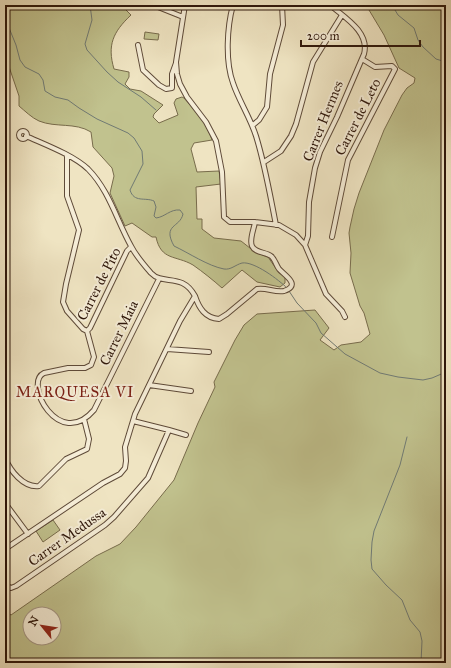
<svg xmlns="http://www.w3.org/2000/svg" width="451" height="668" viewBox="0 0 451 668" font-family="'IM FELL Great Primer',serif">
	<rect width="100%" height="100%" fill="#efe4c2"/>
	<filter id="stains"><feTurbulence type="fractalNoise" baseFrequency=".005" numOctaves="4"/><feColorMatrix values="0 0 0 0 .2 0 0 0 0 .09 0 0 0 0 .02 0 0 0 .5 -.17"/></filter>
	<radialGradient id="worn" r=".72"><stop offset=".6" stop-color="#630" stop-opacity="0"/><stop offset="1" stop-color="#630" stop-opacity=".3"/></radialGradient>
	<!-- green -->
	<path fill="#c1c28e" stroke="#786c4c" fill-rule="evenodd" d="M5,5H121L131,15C113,32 107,45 114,69L129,72V77L125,84L130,89L141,91L163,105L154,114L153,117L159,123L178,115L174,103L176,99L182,97L184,98C195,111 207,123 212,140L194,143L191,149L197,172L219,171L221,184L196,187L197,219H202V229L214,238L241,241L255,252L268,257L277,270L285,278V283L280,287L257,282L242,270L222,288C213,280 203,272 193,265C176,255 161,261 156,237H152L132,223L125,226L110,193L114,176L112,168L93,147L91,132C75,122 56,128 39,121C32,118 25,111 19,106V96L5,55Z
		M366,5H446V663H5V611L11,615L96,556L120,544L136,527L174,480L198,423L215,387L214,382L235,340L244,325L257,314L315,310L329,328L320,340L334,350L341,345L361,342L370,334L364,313L360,306L350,273L351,253L349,233L350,227L354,209L359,193L384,130L402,95L407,88L414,83L415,78L399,68L384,35ZM30,614H54V638H30Z
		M145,32L159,34L158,40L144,39Z
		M53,520L60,530L43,542L36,531Z"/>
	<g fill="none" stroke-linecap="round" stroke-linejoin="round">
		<!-- stream -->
		<path stroke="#707a74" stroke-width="1" d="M90,5L92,20L85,44L87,50L107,72L118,82L141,97L156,110
			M392,5L398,15L414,28L418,40L423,47L436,59L446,62
			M5,18L16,45L20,60L25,67L39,74L43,80L45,91L55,97L68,100L79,108L97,119L128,133L134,138L142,151L143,164L130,190C134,203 145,197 154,201L156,207L154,216L156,218C165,217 170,209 180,210L183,214C180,228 162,224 174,246C189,253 208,266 224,269C231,270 235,265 242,263C254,261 279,280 287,288
			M289,291L297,303L316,323L321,333L345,354L380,373L398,377L423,380L432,378L446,372
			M407,437L400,465L374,531L372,542L371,560L372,569L386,585L402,600L410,620L420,632L422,641L421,663"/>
		<!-- minor casing -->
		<g stroke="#5e4a38" stroke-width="6">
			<path id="minor" d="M153,5L183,17
				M185,5L176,62L177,74L180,84L187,97L206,122L216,141L222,172L224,217L230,222H255L279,225L296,235L305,245L326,294L342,311L345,317
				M233,5C227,27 225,61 233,83C239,101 250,117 256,136C265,165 270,195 276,225
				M138,45L143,70L159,85L166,89L172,88V74L176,63
				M253,125L259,120L267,107L270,74L283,25L282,5
				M19 135a4 4 0 1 1 8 0a4 4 0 1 1-8 0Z
				M26,136C46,145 73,155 88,169C109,190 117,221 131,246C136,256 144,265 151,273C163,286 182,272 195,296
				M67,156V196L79,230L66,284L63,302L67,311L83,329L87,331
				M264,162L281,151L291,136L296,124L313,62L342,15
				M332,237L348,160L395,69L392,66L375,67L362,59
				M305,245L308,236L309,202L315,168L320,152L337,117L364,54C370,32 344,17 330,5
				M87,331L94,357L91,365L85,368H68L44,373C23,383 59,451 94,410L159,279
				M87,331L90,328L127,251L131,247
				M167,349L209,352
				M149,385L191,391
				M169,430L186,435
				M5,458C10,470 23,488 39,486L66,459L87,449L89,439L84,419
				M5,503L28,534
				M5,549L103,483L120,474L125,468L126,461L125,447L135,414L180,321L195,296C199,308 205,318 219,319L227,314L257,289C266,287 275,293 284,291C302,285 284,275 279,269C276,265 275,259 271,256C266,252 255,253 252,246C249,240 254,229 255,222
				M5,585L11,588L16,586L105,525L114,517L148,478L169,430L133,421"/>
		</g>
		<!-- minor -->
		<use href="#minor" stroke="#f5edd7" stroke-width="4"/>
	</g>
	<g text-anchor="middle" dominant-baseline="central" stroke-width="4" stroke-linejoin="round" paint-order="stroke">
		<!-- street labels -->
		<g font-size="14" fill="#2e160a" stroke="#f5edd7">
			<text transform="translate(358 117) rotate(-63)">Carrer de Leto</text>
			<text transform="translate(323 121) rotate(-68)">Carrer Hermes</text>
			<text transform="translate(99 284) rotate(-63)">Carrer de Pito</text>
			<text transform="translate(119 333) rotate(-64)">Carrer Maia</text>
			<text transform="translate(67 537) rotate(-35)">Carrer Medussa</text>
		</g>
		<!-- neighbourhood labels -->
		<g font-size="15" letter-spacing="1" fill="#7a1f14" stroke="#f5edd7">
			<text x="75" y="392">MARQUESA VI</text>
		</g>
	</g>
	<!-- margin -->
	<rect width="451" height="668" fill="none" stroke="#efe4c2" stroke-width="20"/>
	<rect x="6" y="6" width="439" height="656" fill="none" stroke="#2e160a" stroke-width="2"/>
	<rect x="10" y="10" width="431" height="648" fill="none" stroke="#2e160a"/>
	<!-- north arrow -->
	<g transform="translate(42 626) rotate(300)"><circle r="19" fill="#f5edd7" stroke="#a59785"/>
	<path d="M0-3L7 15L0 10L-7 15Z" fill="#8f2418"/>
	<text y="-6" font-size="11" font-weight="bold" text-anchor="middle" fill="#2e160a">N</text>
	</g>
	<!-- scale -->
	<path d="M301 40v6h119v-6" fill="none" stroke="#2e160a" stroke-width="2"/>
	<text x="307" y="40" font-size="12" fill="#2e160a" stroke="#f5edd7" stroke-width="3" paint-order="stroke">200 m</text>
	<rect width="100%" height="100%" filter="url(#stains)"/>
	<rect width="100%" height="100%" fill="url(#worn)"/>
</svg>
